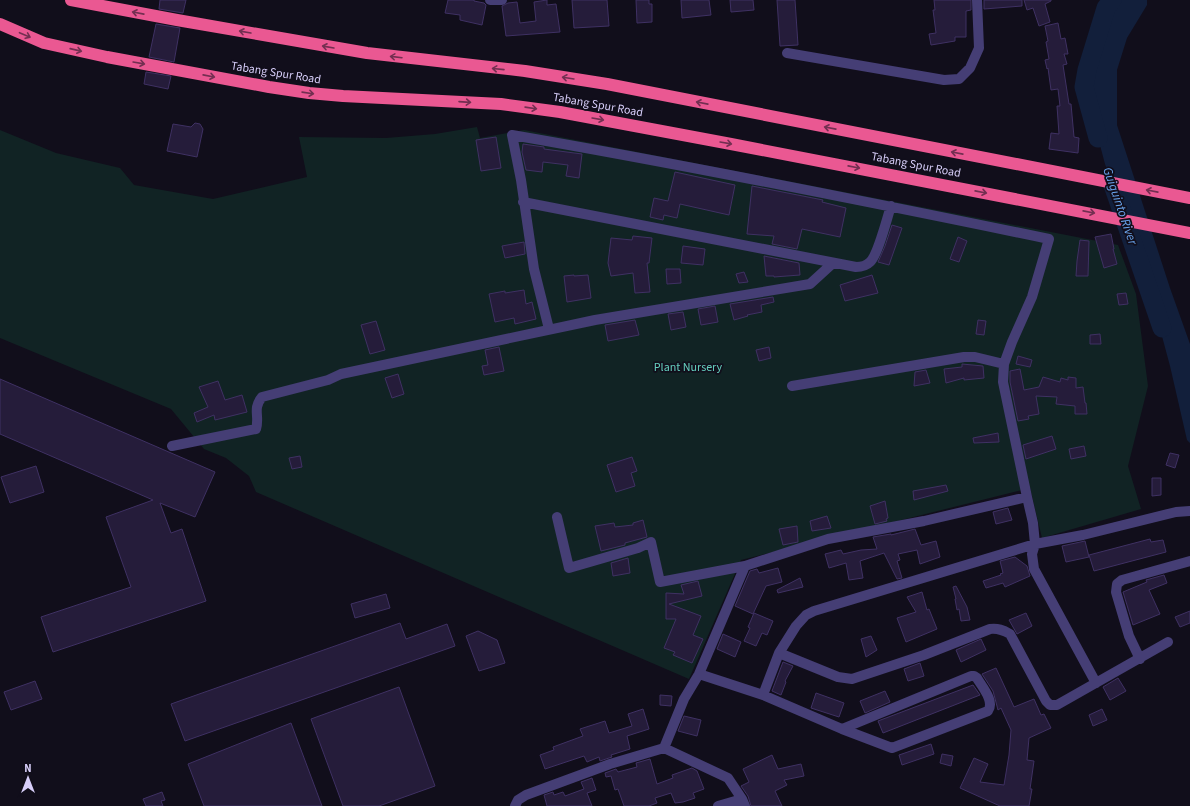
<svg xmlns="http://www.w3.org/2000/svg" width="1190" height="806" viewBox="0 0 1190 806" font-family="'Source Sans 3',sans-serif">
	<rect width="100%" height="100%" fill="#110e1b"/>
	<!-- green -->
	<path fill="#112324" d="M477,127L480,138L524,130L1118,245L1136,294L1148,386L1128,466L1141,509L1042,538L1030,488L741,560L689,679L256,492L249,476L226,458L204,449L171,409L0,338V130L56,153L120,168L134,185L213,199L307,177L299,137L386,138L435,134Z"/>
	<!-- water -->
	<path fill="#121f3b" d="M1118,0H1147V5L1127,38L1117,70V125L1170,288L1190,344V443L1187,440L1170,366L1148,284L1105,164L1092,115L1090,78L1096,39Z"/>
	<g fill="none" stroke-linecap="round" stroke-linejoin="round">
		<!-- river -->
		<path stroke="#121f3b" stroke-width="19" d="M1098,138L1084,87L1087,70L1106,8L1112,0
			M1113,185L1162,328"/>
	</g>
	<!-- building -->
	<path fill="#251c3a" stroke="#3f3163" d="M160,0H186L183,13L159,9Z
		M448,0H474V1L484,3L486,5L482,25L460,20V15L445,13Z
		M547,0V5L556,4L560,32L506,36L502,6L508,3L517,2L520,23L536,21L534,2Z
		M572,0H607L609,26L574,28Z
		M636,0H649V4H652V22L637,23Z
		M681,0H709L711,15L682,18Z
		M730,0H753L754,10L731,12Z
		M777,0H795L798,45L780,46Z
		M934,0H971V10L966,11V37H955V41L931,45L929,34L936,33L933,10H935Z
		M984,0H1022V6L984,9Z
		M1024,0H1051V1L1045,4L1050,22L1039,26L1033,8L1027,10Z
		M1058,23L1061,39L1065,38L1068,54H1064L1067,64L1063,65L1069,104H1071L1074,137L1079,138L1078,153L1049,149L1051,133L1059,134L1057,106H1060L1058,89L1051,90L1048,68L1047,69L1045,60L1049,59L1046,42L1048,41L1045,26Z
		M156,24L180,28L174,62L149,57Z
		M146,72L171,76L168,89L144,84Z
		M195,123L200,124L203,129L197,157L167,151L173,124L191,127Z
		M496,137L501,168L481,171L476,140Z
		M523,144L544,147V149L582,154L579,178L566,176L568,165L543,162L542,172L526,170L522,152Z
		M675,172L735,185L729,215L680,204L677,218L664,215L663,220L650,217L654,198L668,201Z
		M752,186L823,200L822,202L846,208L840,237L802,229L797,249L772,244L774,236L747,234Z
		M892,225L902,228L889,265L878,262L885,246Z
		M1111,234L1114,249H1113L1117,264L1104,268L1095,237Z
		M633,236L652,238L649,263H647L650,292L635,293L633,273L611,276L608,263L611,238L632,240Z
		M958,237L967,241L959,262L950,259Z
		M1080,240L1089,241L1088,276H1076L1077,261Z
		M524,242L525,254L505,258L502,246Z
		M683,246L705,249L703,265L681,263Z
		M764,256L799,263L800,275L774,277V276H766Z
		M666,269H680L681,283L667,284Z
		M744,272L748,282L739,283L736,274Z
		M574,275V276L588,275L591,298L567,302L564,276Z
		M872,275L878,293L845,301L840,285Z
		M524,290L526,304L532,302L536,319L515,324L514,318L495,322L489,294L505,291V293Z
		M1126,293L1128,304L1119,305L1117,294Z
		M773,297L774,302L761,305L762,312L747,315L748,316L734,320L730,304Z
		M715,306L718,322L701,325L698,309Z
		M683,312L686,327L671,330L668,314Z
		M635,320L639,335L608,341L605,325Z
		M978,320L986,321L984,335L976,334Z
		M376,321L385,350L370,354L361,325Z
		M1100,334L1101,344H1090V335Z
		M499,347L504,371L484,375L482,366L488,365L485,350Z
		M769,347L771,358L759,361L756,350Z
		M1018,356L1032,360L1030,367L1016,364Z
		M962,364L983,366L984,378L964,380V378L946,383L944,369L962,367Z
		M1020,369L1024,390L1039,387L1043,377L1060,382L1061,378L1068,380V377L1076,378V388L1083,387L1085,403H1086L1087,414H1075V406L1056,404L1057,397L1036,396L1039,414L1028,416L1029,419L1018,421L1010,382V371Z
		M926,370L930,383L914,386L915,372Z
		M398,374L404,394L392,398L385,378Z
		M0,379L215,472L195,517L160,503L171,533L182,529L206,601L53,652L41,617L131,587L106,517L153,500L0,434Z
		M218,381L225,400L242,395L247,412L215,420L214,415L197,422L194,413L208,407L199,387Z
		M998,433L999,442L974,443L973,438Z
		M1052,436L1056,449L1026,459L1023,445Z
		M1084,446L1086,456L1071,459L1069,449Z
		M1170,453L1179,455L1175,468L1166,465Z
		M300,456L302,467L292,469L289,458Z
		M632,457L637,471L631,473L635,486L616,492L607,465Z
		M36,466L44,492L10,503L1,477Z
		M1152,478H1161V495L1152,496Z
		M946,485L948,491L914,500L913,491Z
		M885,501L888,518L886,519L887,521L875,524L870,506Z
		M1008,508L1012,520L996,524L993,512Z
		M827,516L831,528L812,531L810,521Z
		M643,520L647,537L625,543V545L601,551L595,526L614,523L615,527L633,525V523Z
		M797,526L798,542L783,545L779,529Z
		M915,529L921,545L936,541L940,557L920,564L917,550L898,554L900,560L897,561L902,578L897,579L884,553L860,561L863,578L849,580L846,563L829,568L825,554L841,550L843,554L861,550L877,549L873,537L891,534V535Z
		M1150,539L1151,542L1163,540L1166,552L1094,571L1089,555Z
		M1085,541L1089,557L1066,562L1062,546Z
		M1015,557L1027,566L1030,576L1005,587L1003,583L986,588L983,581L1001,575L1000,574L1003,573L1000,561Z
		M628,558L630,573L613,576L611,563Z
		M778,568L782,582L766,586L753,614L735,606L750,571L757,569L759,573Z
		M1164,575L1167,583L1149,590L1160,614L1133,625L1123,592L1147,582L1146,580Z
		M800,578L803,587L778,593L777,590Z
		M698,581L702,596L669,604L701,616L693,635L703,639L692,663L673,655L675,652L664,648L676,619H666V593L684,594L681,585Z
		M956,586L967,607L970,620L961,621L959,609L957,610L955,599H956L953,587Z
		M922,592L927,610L929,609L937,629L906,642L897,618L916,612L907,597Z
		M386,594L390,608L355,618L351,604Z
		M1190,611V623L1180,627L1175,617Z
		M754,613L773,621L767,635L762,633L756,646L744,641L750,628L748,627Z
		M1026,613L1032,626L1017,634L1009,620Z
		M400,623L406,639L447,624L455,646L185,741L171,704Z
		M478,631L497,640L505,663L479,671L466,636Z
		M723,634L741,642L735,657L717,649Z
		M871,636L877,650L866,657L861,639Z
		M981,639L986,650L961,662L956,650Z
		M783,662L793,666L785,681L786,682L781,695L772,691Z
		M920,663L924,676L908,681L904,669Z
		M996,668L1014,707L1034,699L1041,715L1044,714L1051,728L1029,738L1027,760L1034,761L1030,789H1032L1029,806H1000L960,788L974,758L988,764L980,782L1004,785L1009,755L1011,730L1001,708L998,710L993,691L982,674Z
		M1118,678L1126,691L1110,700L1103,687Z
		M35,681L42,699L11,710L4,692Z
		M973,685L980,695L883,733L878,721Z
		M399,687L435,786L379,806H343L311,719Z
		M885,691L890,702L865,713L860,701Z
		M816,693L844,703L839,717L811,708Z
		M660,695L672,696L671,706L660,705Z
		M643,709L649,729L627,736L630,749L611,755L612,757L600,761L599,757L587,762L584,756L545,769L540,755L554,750L553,747L583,736L580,729L605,721L609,733L632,726L628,714Z
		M1102,709L1107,720L1093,726L1089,715Z
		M684,716L701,720L697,736L678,731Z
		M291,723L322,806H204L188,764Z
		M931,744L934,754L902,765L899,755Z
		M942,754L953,756L951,766L940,763Z
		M772,755L778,769L801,764L804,776L784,780L787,785L775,791L782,806H751L748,796L741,786L749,782L743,769Z
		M650,759L657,784L673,778L672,775L692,768L697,771L704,789L693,793L695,798L683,802L675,803L671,793L655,798L657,803L649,806H624L618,789L615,790L611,776L606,777L605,773L616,769L618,772L637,767L636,763Z
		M592,778L596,790L587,793L592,806H547L544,795L553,792L554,795L563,792L565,796L584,789L581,782Z
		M162,792L165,800L161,801L163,806H146L143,799Z"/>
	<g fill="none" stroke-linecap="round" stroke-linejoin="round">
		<!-- minor -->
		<path stroke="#453e75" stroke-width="10" d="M490,0H502
			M787,53L944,80L959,79L970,68L979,48L977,0
			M523,202L856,267C861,267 866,266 870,262C878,255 887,218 891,206
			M549,329L534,269L521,180L512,135C692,166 870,202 1049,239L1032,297L1012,342L1004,364L1003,382L1027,497L924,521L828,539L745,566L699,674L684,699L664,748
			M792,386L964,357H975L1004,364
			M172,446L256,429C260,416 252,409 262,397L328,380L341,374L595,320L810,284L833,263
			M1027,497L1033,523L1035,544L1032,554L1034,569L1096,683
			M557,517L569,568L638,548L651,542L660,582L745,566
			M1168,642L1057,705H1050L1046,701L1010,634C1003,630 998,628 990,629L924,655L852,679L838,677L779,653L796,626L806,615L814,611L1035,544L1083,535L1176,512L1190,511
			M1140,659L1129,636L1116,592L1117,584L1122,580L1190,561
			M699,674L763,695L842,729L892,748L988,711C995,701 982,687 977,678L974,676H971L842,729
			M763,695L779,653
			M515,806L518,800L526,795L610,764L664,748L728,778L742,799L745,806
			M718,806L742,799"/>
		<!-- highway -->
		<path stroke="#ea5892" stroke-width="12" d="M71,0L177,20L367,53L525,71L607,84L1190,198
			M0,24L44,43L107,57L269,87L309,93L343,96L501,104L560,112L731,144L1190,233"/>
	</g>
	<!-- one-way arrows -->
	<defs><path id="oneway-shaft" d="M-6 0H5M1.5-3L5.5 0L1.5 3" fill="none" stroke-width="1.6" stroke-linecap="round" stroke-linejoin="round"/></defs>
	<g stroke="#732f51">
		<use href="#oneway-shaft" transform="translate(138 13) rotate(-169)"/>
		<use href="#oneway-shaft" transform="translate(245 32) rotate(-170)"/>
		<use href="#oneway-shaft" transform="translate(25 35) rotate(23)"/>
		<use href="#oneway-shaft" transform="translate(328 47) rotate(-170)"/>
		<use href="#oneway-shaft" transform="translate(76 50) rotate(13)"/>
		<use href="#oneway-shaft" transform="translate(396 57) rotate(-173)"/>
		<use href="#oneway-shaft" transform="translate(139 63) rotate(10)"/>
		<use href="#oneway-shaft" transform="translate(498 69) rotate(-174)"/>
		<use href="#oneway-shaft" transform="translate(209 76) rotate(11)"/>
		<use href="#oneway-shaft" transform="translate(568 78) rotate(-171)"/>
		<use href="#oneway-shaft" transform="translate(308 93) rotate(8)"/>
		<use href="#oneway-shaft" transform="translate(465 102) rotate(4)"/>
		<use href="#oneway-shaft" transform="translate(702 103) rotate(-169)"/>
		<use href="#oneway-shaft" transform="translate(531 108) rotate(8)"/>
		<use href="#oneway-shaft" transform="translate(598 119) rotate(10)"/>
		<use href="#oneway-shaft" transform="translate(830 128) rotate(-169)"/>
		<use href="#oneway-shaft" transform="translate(726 143) rotate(10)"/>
		<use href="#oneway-shaft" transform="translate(957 153) rotate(-169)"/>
		<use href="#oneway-shaft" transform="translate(854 167) rotate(11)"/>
		<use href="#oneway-shaft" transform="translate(1152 191) rotate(-169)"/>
		<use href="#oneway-shaft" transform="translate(981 192) rotate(11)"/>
		<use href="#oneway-shaft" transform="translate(1089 212) rotate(11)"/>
	</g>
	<g text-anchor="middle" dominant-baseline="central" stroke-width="3.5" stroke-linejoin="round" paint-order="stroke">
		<!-- street labels -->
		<g font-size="12" fill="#d7cef9" stroke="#110e1b">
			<text transform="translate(276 73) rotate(9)">Tabang Spur Road</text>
			<text transform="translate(598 105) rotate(10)">Tabang Spur Road</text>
			<text transform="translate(916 165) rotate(11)">Tabang Spur Road</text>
		</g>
		<!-- park labels -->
		<g font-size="12" fill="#64cebd" stroke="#110e1b">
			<text x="688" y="367">Plant Nursery</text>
		</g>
		<!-- water labels -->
		<g font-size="13" font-style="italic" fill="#69a4ec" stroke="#110e1b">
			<text transform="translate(1120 206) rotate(71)">Guiguinto River</text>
		</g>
	</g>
	<!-- north arrow -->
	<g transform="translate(28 778)" stroke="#110e1b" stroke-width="3" paint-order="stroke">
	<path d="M0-3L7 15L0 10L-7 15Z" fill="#d7cef9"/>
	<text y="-6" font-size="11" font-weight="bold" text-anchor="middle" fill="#d7cef9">N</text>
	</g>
</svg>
